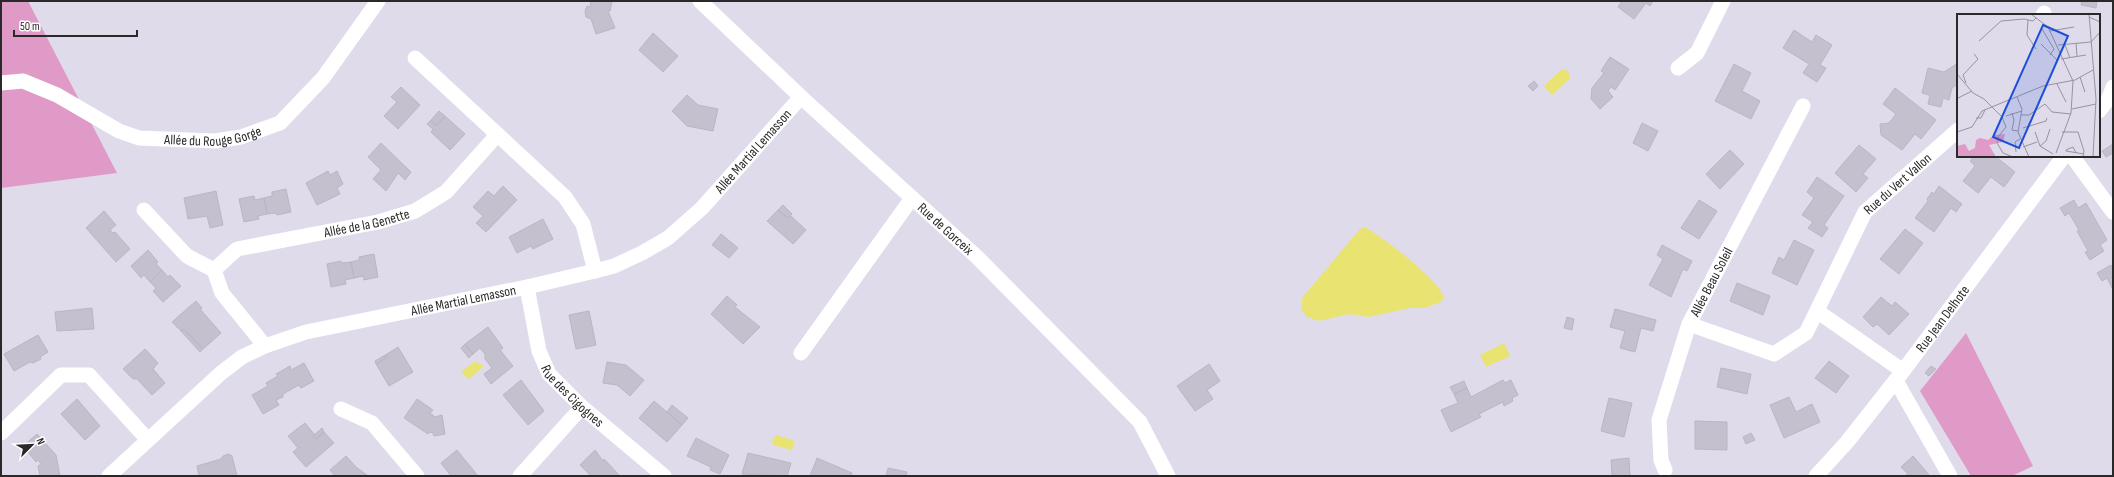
<svg xmlns="http://www.w3.org/2000/svg" width="2114" height="477" viewBox="0 0 2114 477" font-family="'Sofia Sans Condensed',sans-serif">
	<rect width="100%" height="100%" fill="#dfdbeb"/>
	<!-- green -->
	<path fill="#e09ac8" d="M1,1H28L117,173L1,188Z
		M1966,333L2033,466L2012,476H1971L1920,391Z"/>
	<!-- water -->
	<path fill="#e9e372" d="M1562,69L1568,71L1570,78L1552,95L1544,86Z
		M1365,227C1382,237 1440,280 1444,298L1441,302L1424,308H1410L1368,317L1349,314L1319,321L1307,317L1301,309L1302,298L1360,229Z
		M1504,343L1510,356L1486,367L1480,355Z
		M475,361L484,366L469,379L461,372Z
		M776,435L795,441L792,450L773,445L772,440Z"/>
	<!-- building -->
	<path fill="#c4c0cd" stroke="#bbb5c6" d="M591,1H612L610,11H608L615,28L596,34L591,19L586,17L585,11L587,6L590,7Z
		M1622,1H1653L1650,6L1646,3L1634,19L1618,7Z
		M2082,1H2097L2096,8L2081,5Z
		M1794,30L1812,42L1816,35L1832,45L1820,65L1826,68L1817,82L1803,73L1809,64L1783,48Z
		M653,33L678,56L663,72L639,50Z
		M1610,57L1629,69L1615,90L1611,87L1608,91L1613,97L1600,109L1591,99L1592,88L1604,73L1601,71Z
		M1958,63V84L1952,88L1949,100L1943,98L1941,107L1928,104L1930,95L1922,93L1928,68L1944,72Z
		M1734,64L1751,73L1742,91L1760,101L1751,119L1715,101Z
		M1534,81L1538,86L1533,91L1528,86Z
		M401,87L420,105L398,129L384,116L397,102L391,97Z
		M1895,88L1936,120L1921,139L1915,134L1902,150L1881,135L1880,124L1889,123L1896,114L1883,104Z
		M687,95L698,105L718,109L713,131L687,126L672,111Z
		M439,111L445,116L436,126L431,120Z
		M445,116L465,134L450,150L431,132L433,129L427,124L431,120L436,126Z
		M1642,123L1658,131L1648,151L1633,143Z
		M381,143L411,172L405,180L398,173L386,191L373,179L381,170L368,157Z
		M2113,144V153L2106,157L2102,151Z
		M1859,145L1876,159L1863,174L1868,178L1856,192L1835,173Z
		M1730,150L1744,164L1720,189L1706,174Z
		M1974,156H1995L2015,172L2004,187L1991,177L1978,193L1963,181L1975,166L1970,161Z
		M328,171L330,175L337,171L343,184L337,188L340,194L317,205L306,183Z
		M1817,177L1844,196L1824,225L1828,228L1822,237L1808,228L1813,222L1802,215L1814,198L1807,192Z
		M503,186L517,200L486,232L476,223L483,216L473,207L488,191L494,196Z
		M1939,186L1962,204L1956,212L1951,208L1934,232L1915,218L1928,201L1927,199L1932,192L1934,194Z
		M286,189L291,212L277,215L276,213L267,214L264,198L272,196V192Z
		M216,191L223,225L210,228L207,216L188,219L184,198Z
		M254,196L255,200L264,198L267,214L258,216L259,219L244,222L239,199Z
		M1699,200L1717,211L1699,239L1681,228Z
		M2074,200L2078,208L2086,203L2107,240L2100,245L2104,251L2090,260L2085,252L2088,251L2077,231L2079,230L2069,213L2065,216L2060,208Z
		M783,205L792,214L788,218L778,210Z
		M778,210L788,218L791,216L806,230L793,244L767,221Z
		M104,211L116,225L110,230L113,233L115,232L130,249L116,262L86,228Z
		M543,219L553,239L533,249L531,246L517,253L509,237Z
		M1905,229L1923,243L1899,274L1880,259Z
		M721,234L738,248L729,258L712,245Z
		M1794,240L1814,250L1797,285L1772,273L1779,257L1784,260Z
		M1662,245L1692,261L1687,271L1683,269L1671,297L1649,285L1663,259L1657,255Z
		M148,250L158,262L156,264L162,270L150,282L144,275L141,278L131,266Z
		M374,254L378,277L364,280L363,276L354,278L351,262L359,260V257Z
		M341,261L342,263L351,262L354,278L345,280L346,284L331,287L327,264Z
		M2111,265L2113,269V290L2107,278L2102,281L2097,273Z
		M162,270L168,277L170,275L181,286L163,302L153,291L156,288L150,282Z
		M1737,283L1770,296L1763,315L1730,301Z
		M727,296L737,305L735,307L760,327L743,344L711,314Z
		M1881,297L1892,306L1895,302L1909,314L1889,335L1877,324L1873,327L1863,317Z
		M196,301L202,308L200,309L221,333L203,349L184,329L181,331L172,322Z
		M92,308L94,329L57,331L55,312Z
		M1615,309L1656,320L1653,331L1641,328L1635,352L1620,348L1625,331L1610,327Z
		M589,311L596,345L576,349L569,315Z
		M1567,317L1574,319L1572,330L1564,328Z
		M488,327L503,348L500,350L513,366L491,384L484,374L492,368L485,359V354L480,348L473,354L465,344Z
		M184,329L203,349L200,352L181,331Z
		M38,335L48,352L40,357L41,359L33,363L30,362L14,371L4,354Z
		M465,344L473,354L469,358L461,348Z
		M398,347L413,372L389,386L376,364L386,358L387,354Z
		M145,349L158,363L153,369L165,383L152,395L137,379H133L123,369Z
		M387,354L386,358L376,364L375,361Z
		M1829,361L1849,376L1836,393L1815,378Z
		M607,362L626,365L644,380L630,396L617,385L603,383Z
		M304,363L314,381L301,388L299,385L283,394V397L276,400L279,405L263,414L252,395L268,386L266,383L278,376L276,374L290,366L291,370Z
		M1209,364L1220,381L1207,390L1213,399L1195,411L1177,386Z
		M1931,366L1936,369L1929,376L1925,373Z
		M1721,368L1751,374L1747,394L1717,387Z
		M521,380L544,411L528,425L503,395Z
		M1503,380L1505,383L1511,380L1518,395L1512,398L1513,401L1504,406L1503,402L1479,414L1481,417L1451,432L1441,410L1458,403L1454,394L1467,388L1471,397Z
		M1464,381L1467,388L1454,394L1450,387Z
		M1789,397L1796,412L1812,404L1820,422L1784,438L1770,405Z
		M1609,398L1632,403L1624,437L1601,431Z
		M77,399L100,426L85,440L61,414Z
		M417,399L433,410L430,413L435,417L442,415L445,434L434,436L433,433L430,432L428,434L404,418Z
		M654,401L682,425L667,442L639,418Z
		M672,405L688,418L682,425L667,412Z
		M1695,421L1727,422V450L1695,449Z
		M305,423L314,434L313,436L316,439L324,432L334,443L306,467L293,452L298,448L288,436Z
		M322,428L324,432L316,439L313,436Z
		M1751,433L1755,440L1746,444L1743,437Z
		M37,434L56,455L60,476H40L38,466L41,464L38,460L36,462L23,446Z
		M696,438L729,455L720,474L710,470L711,467L687,456Z
		M457,450L478,476H451L441,463Z
		M595,450L603,461L604,459L620,476H591L580,465Z
		M748,453L791,463L787,476L742,474Z
		M229,454L232,456L237,476H199L197,466L221,459L223,456Z
		M346,456L356,467L368,476H335L330,470Z
		M1913,456L1929,475L1928,476H1905L1908,474L1901,467Z
		M817,458L852,473L851,476H810Z
		M1629,458L1630,476H1612L1611,460Z
		M888,468L907,472L906,476H886Z"/>
	<g fill="none" stroke-linecap="round" stroke-linejoin="round">
		<!-- minor -->
		<g stroke="#fff" stroke-width="15">
			<path id="s1" d="M700,1L801,97L976,256L1140,422L1168,476"/>
			<path d="M2043,15L2044,13"/>
			<path d="M415,58L565,197L583,224L595,271"/>
			<path d="M1678,68L1697,53L1723,1"/>
			<path id="s2" d="M1,83L23,81L57,95L119,131L139,138L215,141L241,137L280,123L323,78L378,1"/>
			<path d="M2099,111L2109,98L2113,87"/>
			<path d="M2072,156L2113,212"/>
			<path d="M144,210L187,256L214,270"/>
			<path id="s3" d="M527,287L539,351L549,374L582,407L664,476"/>
			<path d="M1817,311L1903,371"/>
			<path id="s4" d="M1689,324L1774,354L1806,333L1865,212L1958,130"/>
			<path id="s5" d="M265,346L222,293L214,270L237,249L378,222L415,211L446,192L497,135"/>
			<path d="M801,353L912,198"/>
			<path d="M1896,381L1950,476"/>
			<path d="M341,409L372,423L417,476"/>
			<path d="M1,433L61,375H89L148,440"/>
			<path id="s6" d="M1665,470L1661,460L1659,420L1689,324L1803,106"/>
			<path id="s7" d="M109,476L221,373L242,357L265,346L306,332L527,287L595,271L614,266L642,253L668,238L702,208L801,97"/>
			<path d="M520,476L582,407"/>
			<path id="s8" d="M1816,476L1847,442L1903,371L2064,156"/>
		</g>
	</g>
	<g text-anchor="middle" dominant-baseline="central" stroke-width="3.5" stroke-linejoin="round" paint-order="stroke">
		<!-- street labels -->
		<g font-size="14" fill="#292929" stroke="#fff">
			<text stroke="none"><textPath href="#s2" startOffset="226">Allée du Rouge Gorge</textPath></text>
			<text stroke="none"><textPath href="#s7" startOffset="745">Allée Martial Lemasson</textPath></text>
			<text stroke="none"><textPath href="#s4" startOffset="306">Rue du Vert Vallon</textPath></text>
			<text stroke="none"><textPath href="#s5" startOffset="256">Allée de la Genette</textPath></text>
			<text stroke="none"><textPath href="#s1" startOffset="335">Rue de Gorceix</textPath></text>
			<text stroke="none"><textPath href="#s6" startOffset="199">Allée Beau Soleil</textPath></text>
			<text stroke="none"><textPath href="#s7" startOffset="408">Allée Martial Lemasson</textPath></text>
			<text stroke="none"><textPath href="#s8" startOffset="202">Rue Jean Delhote</textPath></text>
			<text stroke="none"><textPath href="#s3" startOffset="122">Rue des Cigognes</textPath></text>
		</g>
	</g>
	<!-- overview -->
	<g transform="translate(1957 14)">
		<rect width="143" height="143" fill="#dfdbeb"/>
		<path d="M48,120L46,128L32,131L39,143H0V132L8,130L12,137L18,134L19,126L23,124L31,126L37,121Z" fill="#e09ac8"/>
		<path fill="none" stroke="#96949d" stroke-width="1" d="M74,0L91,13L116,67L114,99L99,139M132,0L139,85L136,143M132,3L143,8M71,6L70,21L79,35M85,15L97,35L93,41M93,17L117,13M22,27L44,7L67,5L76,7L79,4M119,29L120,42M84,30L100,46M101,31L134,28L143,18M108,31L113,44M104,45L129,41M0,60L16,79L27,85L45,103L49,113L41,123L40,129L46,139L56,143M123,63L128,78M9,69L6,61L21,45L17,40M100,70L109,88M60,83L65,95L61,118L72,143M1,84L15,77M115,95L139,90M55,99L57,106L55,116L61,117M64,101H72L88,90L95,98L114,100M49,102L65,97M19,104H24L28,96M66,114L89,107L90,104M0,118L15,113L25,97L86,72L118,66L136,56M78,118L83,132L96,140M105,118H121L127,137L126,143M83,132L89,127L93,115M66,133L80,128M59,138L58,128L63,125M119,139L116,133L109,136V137L127,140"/>
		<path fill="#1d4ed8" fill-opacity="0.15" stroke="#1d4ed8" stroke-width="2" d="M86,11L111,22L62,134L36,123Z"/>
		<rect width="143" height="143" fill="none" stroke="#292929" stroke-width="2"/>
	</g>
	<!-- border -->
	<rect width="2114" height="477" fill="none" stroke="#292929" stroke-width="4"/>
	<!-- north arrow -->
	<g transform="translate(32 445) rotate(66)" stroke="#ffffff" stroke-width="3" paint-order="stroke">
	<path d="M0-3L7 15L0 10L-7 15Z" fill="#292929"/>
	<text y="-6" font-size="11" font-weight="bold" text-anchor="middle" fill="#292929">N</text>
	</g>
	<!-- scale -->
	<path d="M14 30v6h123v-6" fill="none" stroke="#292929" stroke-width="2"/>
	<text x="20" y="30" font-size="12" fill="#292929" stroke="#ffffff" stroke-width="3" paint-order="stroke">50 m</text>
</svg>
